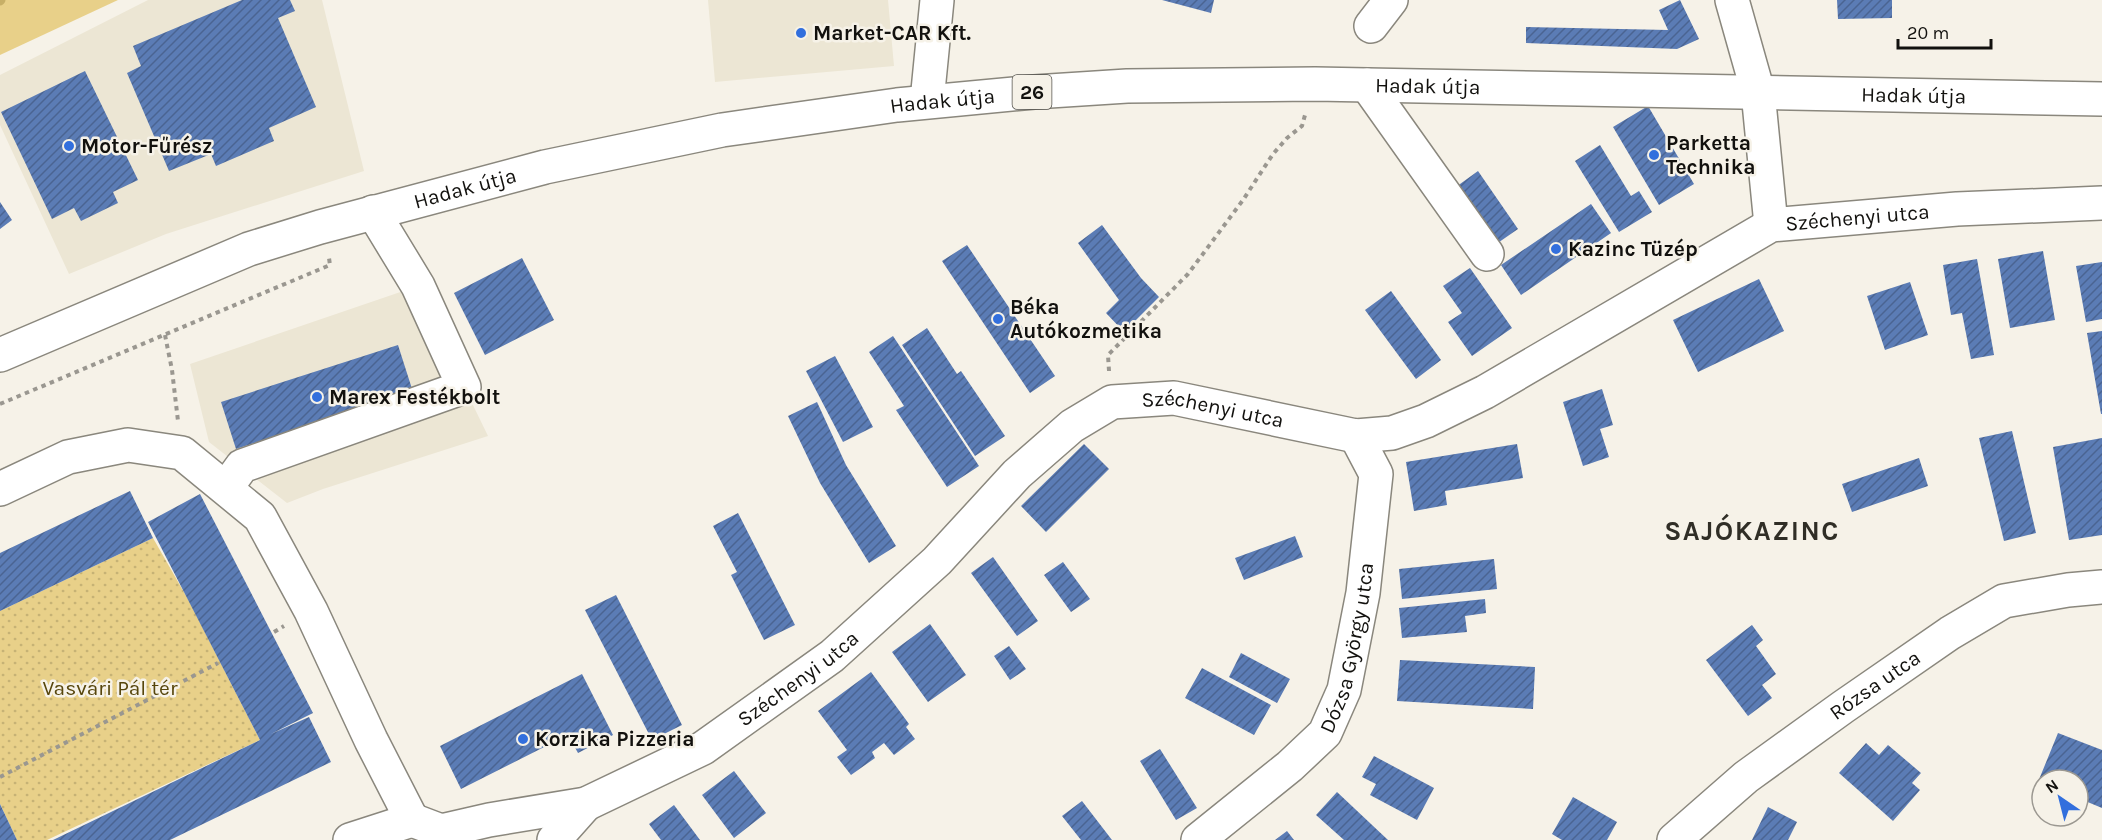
<svg xmlns="http://www.w3.org/2000/svg" width="2102" height="840" viewBox="0 0 2102 840" font-family="Karla,sans-serif">
	<defs>
		<pattern id="park-dots" width="8" height="8" patternUnits="userSpaceOnUse" patternTransform="scale(1.5)"><rect width="8" height="8" fill="#e8d089"/><path d="M2 2h.1M6 6h.1" fill="none" stroke="#c6b275" stroke-width="1.8" stroke-linecap="round"/></pattern>
		<pattern id="building-hatch" width="6" height="6" patternUnits="userSpaceOnUse" patternTransform="scale(1.5)"><rect width="6" height="6" fill="#5b7cb5"/><path d="M-1 1l2-2M0 6l6-6M5 7l2-2" fill="none" stroke="#4a6492"/></pattern>
	</defs>
	<rect width="100%" height="100%" fill="#f6f2e8"/>
	<!-- built -->
	<path fill="#ece6d4" d="M148,0H322L364,171L166,234L69,274L0,125V75Z
		M708,0H888L894,66L715,82Z
		M418,286V292L488,436L323,489L287,503L209,442L190,364Z"/>
	<!-- grass -->
	<path fill="#e8d089" d="M0,0H118L0,55Z"/>
	<!-- park -->
	<path fill="url(#park-dots)" d="M153,538L189,601L260,740L47,840H17L0,804V611Z"/>
	<g fill="none" stroke-linecap="round" stroke-linejoin="round">
		<!-- stream -->
		<path stroke="#c7af67" stroke-width="9" d="M0,1L1,0"/>
	</g>
	<!-- building -->
	<path fill="url(#building-hatch)" d="M242,0H290L295,11L278,18L316,107L269,128L274,141L216,166L211,154L169,171L127,73L141,66L133,46Z
		M1162,0H1214L1211,13Z
		M1680,0L1699,39L1677,49L1526,43V27L1668,30L1659,10Z
		M1837,0H1892V18L1838,19Z
		M85,71L138,180L113,192L118,203L81,221L74,208L52,219L1,112Z
		M1648,106L1694,184L1659,205L1613,127Z
		M1600,145L1631,196L1639,191L1652,212L1619,232L1575,161Z
		M1478,171L1518,229L1489,249L1449,192Z
		M0,202L12,220L0,229Z
		M1591,204L1611,233L1521,295L1501,265Z
		M1102,225L1141,278L1159,297L1124,332L1106,313L1119,300L1078,243Z
		M967,245L1055,376L1030,393L942,261Z
		M2043,251L2055,320L2010,328L1998,259Z
		M522,258L554,320L485,355L454,293Z
		M1977,259L1994,355L1971,359L1962,313L1951,315L1943,265Z
		M2102,262V319L2086,322L2076,266Z
		M1470,268L1512,328L1472,356L1448,322L1462,313L1443,286Z
		M1759,279L1784,331L1698,372L1673,320Z
		M1910,282L1928,335L1885,350L1867,296Z
		M1391,291L1441,360L1416,379L1365,310Z
		M927,328L957,374L961,371L1005,436L975,456L902,345Z
		M2102,331V414H2101L2087,333Z
		M893,336L979,466L947,487L896,410L904,406L869,352Z
		M398,345L413,392L236,449L221,402Z
		M835,356L873,427L843,442L806,371Z
		M1602,389L1613,425L1600,429L1609,457L1583,466L1563,402Z
		M817,402L846,465L896,546L869,563L820,483L788,416Z
		M2012,431L2036,533L2004,541L1979,438Z
		M2102,438V535L2069,540L2053,447Z
		M1084,444L1109,469L1046,532L1021,506Z
		M1517,444L1523,478L1445,491L1447,505L1414,511L1406,462Z
		M1919,458L1928,486L1852,512L1842,484Z
		M130,491L153,538L0,611V553Z
		M200,494L313,713L271,734L309,717L331,762L170,840H53L260,740L148,522Z
		M738,513L795,625L764,640L731,575L737,572L713,526Z
		M1295,536L1303,557L1244,580L1235,558Z
		M993,557L1038,621L1017,636L971,573Z
		M1494,559L1497,589L1402,599L1399,569Z
		M1063,562L1090,599L1071,612L1044,575Z
		M616,595L682,725L652,740L585,610Z
		M1485,599L1486,613L1465,616L1467,632L1402,638L1399,608Z
		M930,624L966,675L928,702L892,652Z
		M1752,625L1763,640L1756,646L1776,674L1762,685L1772,698L1748,716L1706,660Z
		M1009,646L1026,669L1010,680L994,656Z
		M1241,653L1290,679L1277,703L1229,677Z
		M1400,660L1535,667L1533,709L1397,701Z
		M1202,668L1271,705L1254,735L1185,698Z
		M871,672L909,724L906,727L915,739L894,755L884,743L872,752L875,758L851,775L837,757L847,750L818,711Z
		M582,674L613,735L578,753L568,735L461,789L440,746Z
		M2058,733L2102,750V808L2078,798V780H2042V783L2038,782Z
		M1866,743L1879,755L1888,745L1921,773L1912,783L1920,790L1893,821L1839,773Z
		M1160,749L1197,808L1176,820L1140,761Z
		M1374,756L1434,788L1417,820L1370,795L1376,784L1362,777Z
		M734,771L766,813L734,838L702,795Z
		M1337,792L1388,840H1344L1316,815Z
		M1573,797L1617,822L1607,840H1562L1552,834Z
		M1082,801L1112,840H1081L1062,816Z
		M0,804L17,840H0Z
		M674,805L700,840H661L649,824Z
		M1768,807L1797,822L1788,840H1752Z
		M1287,831L1294,840H1275Z"/>
	<g fill="none" stroke-linecap="round" stroke-linejoin="round">
		<!-- minor casing -->
		<g stroke="#8a877d" stroke-width="36">
			<g id="minor">
				<path d="M1732,0L1758,92L1771,225"/>
				<path d="M1371,26L1391,0"/>
				<path d="M1367,85L1487,254"/>
				<path d="M927,101L937,0"/>
				<path d="M226,488L242,466L464,387L418,286L373,212"/>
				<path d="M0,489L68,457L128,445L182,453L260,517L311,611L371,740L412,820"/>
				<path id="s1" d="M412,820L441,831L489,820L586,804L703,748L832,656L937,561L1017,474L1072,426L1112,402L1174,398L1356,436L1392,433L1426,421L1485,392L1771,225L1957,209L2102,203"/>
				<path d="M350,840L412,820"/>
				<path d="M554,840L586,804"/>
				<path id="s2" d="M1198,840L1290,766L1325,733L1344,690L1363,593L1376,474L1356,436"/>
				<path id="s3" d="M1674,840L1746,777L1843,707L1950,633L2004,601L2068,590L2102,587"/>
			</g>
		</g>
		<!-- major casing -->
		<g stroke="#8a877d" stroke-width="36">
			<g id="major">
				<path id="s4" d="M0,355L249,249L320,227L545,167L722,130L897,105L1034,92L1127,86L1315,84L2102,99"/>
			</g>
		</g>
		<!-- path -->
		<path stroke="#9a9790" stroke-width="4" stroke-dasharray="4.5 4.5" stroke-linecap="butt" d="M165,335L172,370L178,421
			M1109,371L1108,355L1188,274L1243,200L1273,154L1287,138L1302,126L1305,115
			M0,404L330,265L329,258
			M274,632L284,626
			M0,777L218,663"/>
		<!-- minor -->
		<use href="#minor" stroke="#fff" stroke-width="33"/>
		<!-- major -->
		<use href="#major" stroke="#fff" stroke-width="33"/>
	</g>
	<!-- markers -->
	<g fill="#326fdd" stroke="#f6f2e8" stroke-width="2">
		<circle cx="801" cy="33" r="6"/>
		<circle cx="69" cy="146" r="6"/>
		<circle cx="1654" cy="155" r="6"/>
		<circle cx="1556" cy="249" r="6"/>
		<circle cx="998" cy="319" r="6"/>
		<circle cx="317" cy="397" r="6"/>
		<circle cx="523" cy="739" r="6"/>
	</g>
	<g text-anchor="middle" dominant-baseline="central" stroke-width="5" stroke-linejoin="round" paint-order="stroke">
		<!-- shield labels -->
		<rect fill="#f6f2e8" stroke="#56544f" stroke-width="1.5" x="1012.5" y="75" width="39" height="34" rx="4.5"/>
		<g font-size="20" font-weight="bold" fill="#12110e">
			<text x="1032" y="92">26</text>
		</g>
		<!-- poi labels -->
		<g font-size="21" font-weight="bold" fill="#12110e" stroke="#f6f2e8" text-anchor="start">
			<text x="813" y="33">Market-CAR Kft.</text>
			<text x="1666" y="143">Parketta<tspan x="1666" dy="24">Technika</tspan></text>
			<text x="81" y="146">Motor-Fűrész</text>
			<text x="1568" y="249">Kazinc Tüzép</text>
			<text x="1010" y="307">Béka<tspan x="1010" dy="24">Autókozmetika</tspan></text>
			<text x="329" y="397">Marex Festékbolt</text>
			<text x="535" y="739">Korzika Pizzeria</text>
		</g>
		<!-- street labels -->
		<g font-size="21" fill="#12110e" stroke="#f6f2e8">
			<text stroke="none"><textPath href="#s4" startOffset="1467">Hadak útja</textPath></text>
			<text stroke="none"><textPath href="#s4" startOffset="1953">Hadak útja</textPath></text>
			<text stroke="none"><textPath href="#s4" startOffset="981">Hadak útja</textPath></text>
			<text stroke="none"><textPath href="#s4" startOffset="495">Hadak útja</textPath></text>
			<text stroke="none"><textPath href="#s1" startOffset="1650">Széchenyi utca</textPath></text>
			<text stroke="none"><textPath href="#s1" startOffset="948">Széchenyi utca</textPath></text>
			<text stroke="none"><textPath href="#s2" startOffset="255">Dózsa György utca</textPath></text>
			<text stroke="none"><textPath href="#s1" startOffset="426">Széchenyi utca</textPath></text>
			<text stroke="none"><textPath href="#s3" startOffset="254">Rózsa utca</textPath></text>
		</g>
		<!-- park labels -->
		<g font-size="21" fill="#57460c" stroke="#f6f2e8">
			<text x="110" y="688">Vasvári Pál tér</text>
		</g>
		<!-- district labels -->
		<g font-size="27" font-weight="bold" letter-spacing="1.5" fill="#302e26" stroke="#f6f2e8">
			<text x="1752" y="531">SAJÓKAZINC</text>
		</g>
	</g>
	<!-- north arrow -->
	<g transform="translate(2060 798) rotate(325)"><circle r="28" fill="#f6f2e8" stroke="#9b9891" stroke-width="1.5"/>
	<path d="M0-4.5L10 22L0 15L-10 22Z" fill="#326fdd"/>
	<text y="-9" font-size="16" font-weight="bold" text-anchor="middle" fill="#12110e">N</text>
	</g>
	<!-- scale -->
	<path d="M1898 39v9h93v-9" fill="none" stroke="#12110e" stroke-width="3"/>
	<text x="1907" y="39" font-size="18" fill="#12110e" stroke="#f6f2e8" stroke-width="4.5" paint-order="stroke">20 m</text>
</svg>
